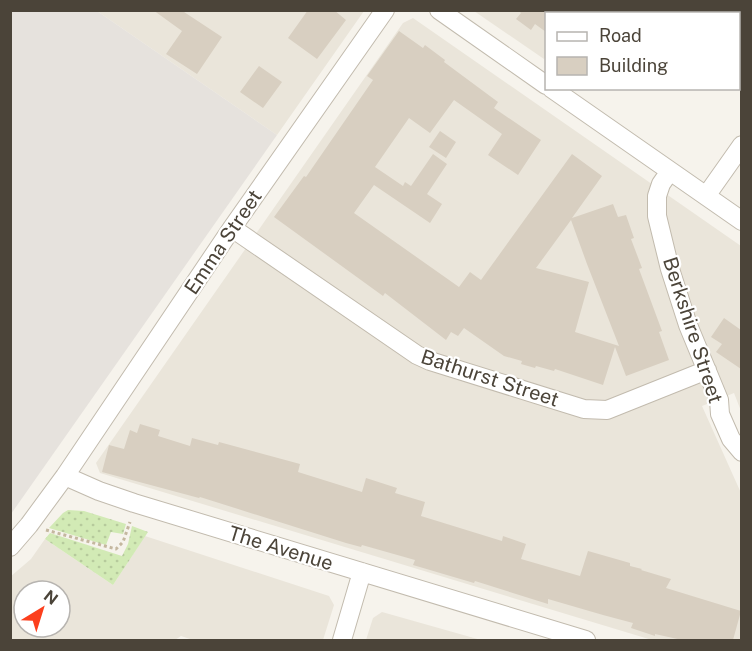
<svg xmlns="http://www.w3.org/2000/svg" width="752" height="651" viewBox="0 0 752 651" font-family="'Public Sans',sans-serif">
	<defs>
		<pattern id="garden-dots" width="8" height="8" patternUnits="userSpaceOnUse" patternTransform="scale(1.5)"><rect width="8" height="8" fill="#d2eab5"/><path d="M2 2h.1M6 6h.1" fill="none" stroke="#b6ca9c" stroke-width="1.8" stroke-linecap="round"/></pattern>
	</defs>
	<rect width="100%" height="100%" fill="#f6f3ec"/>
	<!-- residential -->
	<path fill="#eae5da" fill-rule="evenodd" d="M97,11H364L277,135Z
		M474,11H578L576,13L546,14V56L544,59Z
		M413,18L741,246V411L734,393L702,406L741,493V640H652L100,473L96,463L403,23Z
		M145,536L329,596L334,605L323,640H193L181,636L175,640H11L10,577L31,559L45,539L113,585ZM24,591H60V627H24Z
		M382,612L481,640H366L373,618Z"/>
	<!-- industrial -->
	<path fill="#e6e2dd" d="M11,10L97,11L277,135L11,514Z"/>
	<!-- garden -->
	<path fill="url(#garden-dots)" d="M68,510L84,511L126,524L123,534L111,532L106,545L49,528L63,513Z
		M132,526L148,532L113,585L45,539L50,533L122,556L128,544Z"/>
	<!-- building -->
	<path fill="#d8cfc1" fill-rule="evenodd" d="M153,10H181L222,37L197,74L166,54L182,31Z
		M308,10H334L346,20L317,59L288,38Z
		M518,10H546V32L535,24L531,30L516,19L521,13Z
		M399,31L423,48L425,45L445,60L444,62L498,102L494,108L541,140L518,175L488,155L502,134L454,100L430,133L409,118L375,167L403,186L405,182L411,186L433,154L447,164L427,194L442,204L430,223L374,185L354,213L459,287L470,272L481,280L572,154L602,176L572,218L613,204L618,217L626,215L634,238L631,239L642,268L639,269L662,331L659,332L669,360L626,376L615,347L603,385L555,369L554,371L536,366L535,368L521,364L522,361L504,356L464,328L458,336L451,332L446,340L385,293L383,296L274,217L304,176L306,177L373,80L367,76ZM571,220L587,264L619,346L575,332L589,282L536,268Z
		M259,66L282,82L263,108L240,92Z
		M440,131L456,142L446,158L429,147Z
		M724,318L741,330V369L716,352L722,344L711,337Z
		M140,424L160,430L158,436L190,446L192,438L218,445L219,442L300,464L298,472L362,492L366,478L397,488L395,493L425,502L421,516L502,541L503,536L526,544L521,559L580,576L588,551L630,563V566L642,569L641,570L671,579L666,588L741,611L733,640H682L655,634V636L631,628L633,623L603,615L548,599V604L475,581L474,583L413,565L415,560L362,545L361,547L346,543L200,497L199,498L102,472L109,445L124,449L130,430L137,433Z"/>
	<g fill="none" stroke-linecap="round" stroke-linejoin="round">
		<!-- minor casing -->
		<g stroke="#c2bbae" stroke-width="20">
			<path id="minor" d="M439,10L546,85
				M551,88L742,221
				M670,171L661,184L657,196V216L670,269L688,325L719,400L720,414L731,439L742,452
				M706,196L742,145
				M232,228L417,355L430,361L584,409L607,410L707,370
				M65,476L232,228L385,10
				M10,547L29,525L65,476L99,491L134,503L586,640
				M342,640L362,572"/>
		</g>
		<!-- path -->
		<path stroke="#c4b79f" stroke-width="3" stroke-dasharray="3 3" stroke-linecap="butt" d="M46,530L116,549L123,542L130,522"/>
		<!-- minor -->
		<use href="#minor" stroke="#fff" stroke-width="18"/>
	</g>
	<g text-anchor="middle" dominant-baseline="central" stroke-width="4.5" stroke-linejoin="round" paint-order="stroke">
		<!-- street labels -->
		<g font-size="20" fill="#4b4439" stroke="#fff">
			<text transform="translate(223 242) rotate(-56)">Emma Street</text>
			<text transform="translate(693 330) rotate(72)">Berkshire Street</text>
			<text transform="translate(490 378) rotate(18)">Bathurst Street</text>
			<text transform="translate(281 548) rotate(17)">The Avenue</text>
		</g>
	</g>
	<!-- border -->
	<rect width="752" height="651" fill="none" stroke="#4b4439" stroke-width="24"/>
	<!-- legend -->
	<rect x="545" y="12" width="195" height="78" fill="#ffffff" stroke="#b7b4b0" stroke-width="1.5"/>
	<rect x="557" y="32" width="30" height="9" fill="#ffffff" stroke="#b7b4b0" stroke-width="1.5"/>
	<text x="599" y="42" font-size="18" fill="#4b4439">Road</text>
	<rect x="557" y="57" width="30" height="18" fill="#d8cfc1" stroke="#b7b4b0" stroke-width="1.5"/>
	<text x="599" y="72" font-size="18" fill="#4b4439">Building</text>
	<!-- north arrow -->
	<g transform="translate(42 609) rotate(38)"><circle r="28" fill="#ffffff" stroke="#b7b4b0" stroke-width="1.5"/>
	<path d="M0-4.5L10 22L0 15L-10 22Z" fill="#fc3f1d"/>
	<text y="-9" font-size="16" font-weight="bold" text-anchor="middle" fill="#4b4439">N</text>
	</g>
</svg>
